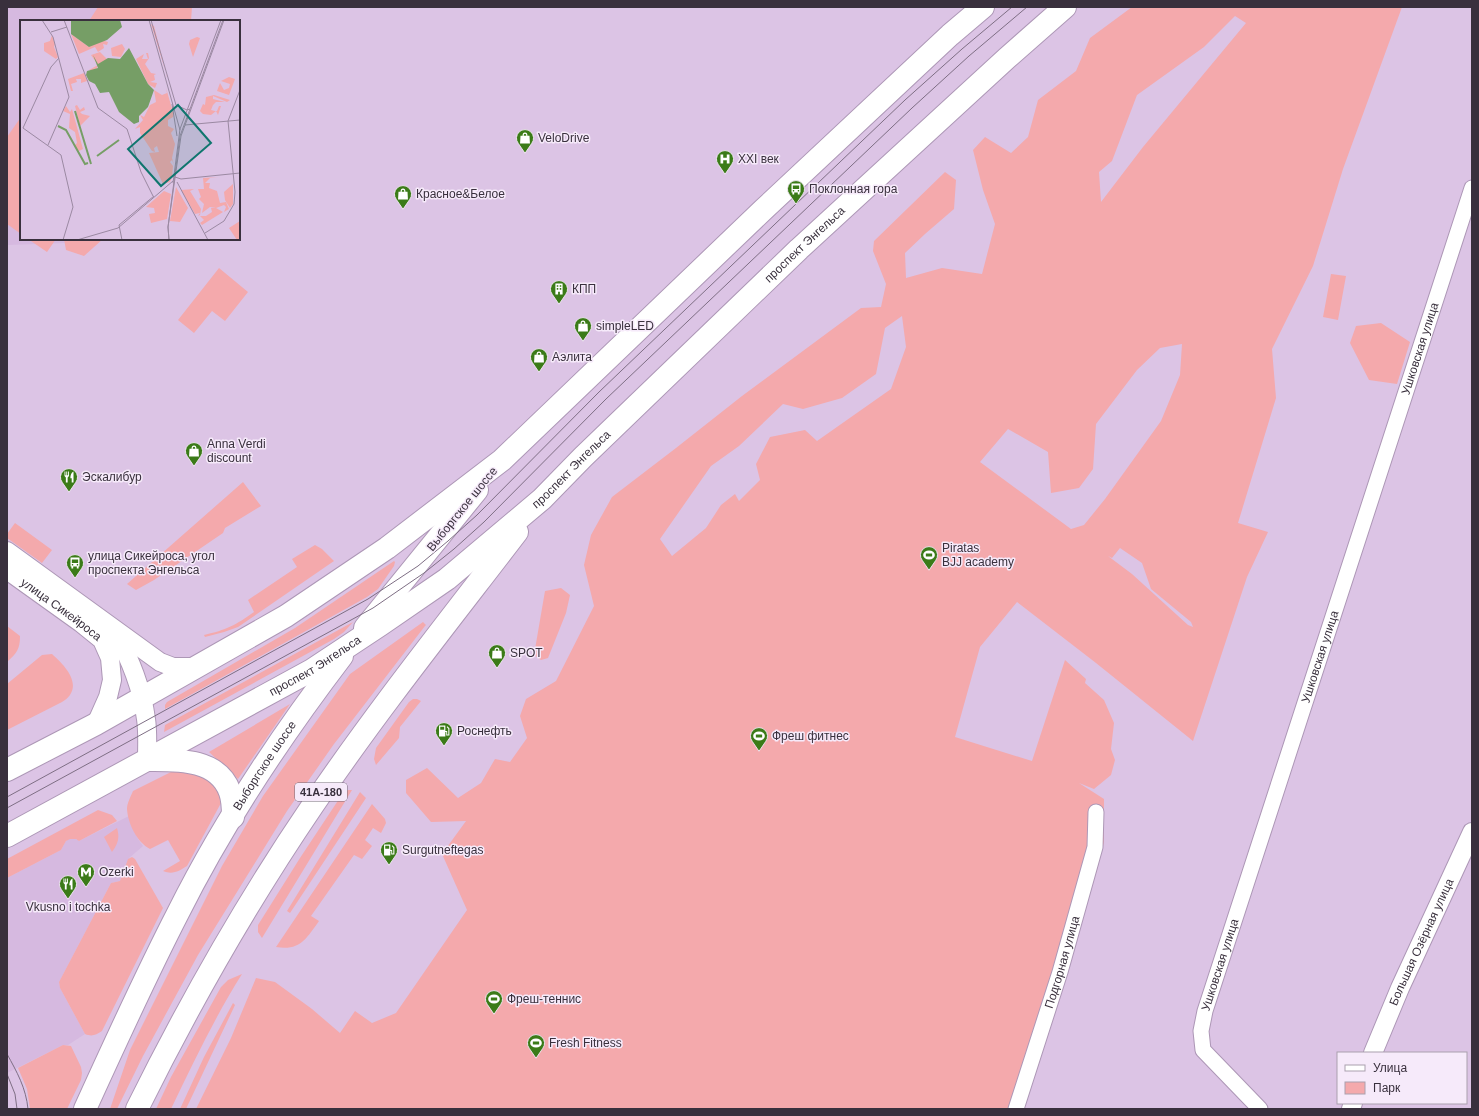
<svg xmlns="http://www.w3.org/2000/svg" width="1479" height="1116" viewBox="0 0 1479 1116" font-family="Arial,sans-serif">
	<rect width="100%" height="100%" fill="#dcc4e5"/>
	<!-- built -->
	<path fill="#d6b9e0" d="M7,7H131L128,21H21V239H70L67,243L7,245Z
		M129,816L130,822L138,839L143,846L129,858L120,881L111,883L59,982L60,988L85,1034L68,1045H63L7,1073V878L61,850L66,841L70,838L76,839L79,841Z"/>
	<!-- green -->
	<path fill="#f4a9ac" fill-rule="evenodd" d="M98,7H192L191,21H89Z
		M1132,7H1402L1343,169L1313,266L1272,349L1276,398L1238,523L1268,532L1247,577L1193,741L1096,663L1017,602L980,647L955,737L1032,761L1065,660L1086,679L1085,683L1104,700L1114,723L1111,749L1115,760L1111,775L1094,789L1079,783L1104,799V842L1097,870L1024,1109H196L231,1038L256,978L275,982L312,1009L340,1033L355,1011L372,1023L396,1013L467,910L442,854L466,821L431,822L406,793V780L427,768L458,798L481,783L495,759L510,762L527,738L520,716L526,699L556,681L594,606L584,565L591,535L612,497L676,448L742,396L861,308L881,307L886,284L873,251L874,241L945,172L956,180L954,209L925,234L905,253L906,278L942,268L982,274L995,224L983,190L973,150L985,137L1011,153L1028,137L1038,100L1076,71L1090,38ZM1235,16L1246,23L1143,147L1101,202L1099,172L1112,161L1137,95L1204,47ZM902,316L906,347L891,389L817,441L805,430L770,437L756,464L760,480L739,501L735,494L721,505L706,528L672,556L660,539L711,466L739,446L783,404L803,409L842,398L876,374L885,328ZM1182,344L1180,375L1161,421L1105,499L1084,525L1071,529L980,462L1008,429L1048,452L1051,493L1079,488L1093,469L1096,424L1137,370L1160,348ZM1120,548L1142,563L1151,589L1191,622L1193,627L1188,625L1132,574L1108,556L1112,558Z
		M21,117V234L7,224V137Z
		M28,239H56L47,252Z
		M64,239H103L84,256L66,250Z
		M219,268L248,292L225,321L212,311L194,333L178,320Z
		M1331,274L1346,276L1338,320L1323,317Z
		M1381,323L1410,342L1397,384L1369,380L1350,343L1356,326Z
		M243,482L261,506L225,528L223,533L154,580L136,590L127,584Z
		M15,523L52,550L42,563L7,538V534Z
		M315,545L322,549L334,561L238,627L224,632L205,637L204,635C226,630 236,625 254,612L248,600L297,567L292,559Z
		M394,561L395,562L394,566L378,589L367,597L165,709V705L167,702L295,628Z
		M561,588L570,595L566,613L548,658L541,660L534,655L545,591Z
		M353,622L344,632L334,639L164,732L165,725Z
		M423,622L426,625L425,626L334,744L287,811L198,955L143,1056L117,1109H110L130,1050L222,866L263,796L350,674Z
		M7,626L20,636C20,649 17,653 7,662Z
		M52,654C62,663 80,680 70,695C68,698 65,700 62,702L7,730V684L42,655Z
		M413,699H417L421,701L400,727L399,738L376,765L374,759L376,748L409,702Z
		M290,704L238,779L209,752Z
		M175,770L210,775L222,798L221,803L187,866C179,871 173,875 163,871L180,861L168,840L150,849C137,842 128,824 127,809C127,803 131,796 133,791Z
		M348,790H352L262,938L258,932V925L300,858L343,793Z
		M360,792L366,798L290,913L287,911Z
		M372,804L385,819L386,823L381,833L373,828L365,840L372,846L362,859L354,855L311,916L319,921C306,939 300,951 276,947Z
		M98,810L112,815L117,821L79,841L76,839H70L66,841L61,850L7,878V859Z
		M117,828C120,838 118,844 112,852L104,837Z
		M132,857L135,859L163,908L102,1031C96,1035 92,1037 85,1034L60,988L59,982L111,883L120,881L128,859Z
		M242,974C215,1017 193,1063 171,1109H156L171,1077L221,987L228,980Z
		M233,1003L235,1005L186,1109H180L204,1057Z
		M63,1045L71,1046L81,1067L82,1073L81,1080L67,1109H30L27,1089L18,1068Z"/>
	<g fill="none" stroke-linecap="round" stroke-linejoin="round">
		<!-- minor casing -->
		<g stroke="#ad97b6" stroke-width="17">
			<g id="minor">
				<path id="s1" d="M1016,1109L1060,972L1095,847L1096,812"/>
				<path id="s2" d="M1260,1109L1203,1050L1201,1031L1205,1011L1472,188"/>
			</g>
		</g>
		<!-- tertiary casing -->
		<g stroke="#ad97b6" stroke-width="20">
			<g id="tertiary">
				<path d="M7,551L160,662L173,667H197"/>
				<path id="s3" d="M7,570L81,623L102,640L110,658L112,680L108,697L96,724"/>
				<path d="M116,632C130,660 142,688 146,719C148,732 147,747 147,760"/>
				<path id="s4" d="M1373,1053L1400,988L1472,832"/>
				<path d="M1351,1109L1353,1103"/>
			</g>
		</g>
		<!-- primary casing -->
		<g stroke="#ad97b6" stroke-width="24">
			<g id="primary">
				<path d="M365,628L477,490"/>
				<path d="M148,760C177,760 218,758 230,792C233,800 233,808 233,817"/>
				<path d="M7,770L96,724L286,616L387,548L502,460L763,210L950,35L983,7"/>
				<path id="s5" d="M7,836L312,670L380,625L447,579L542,499L583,457L799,249L1007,58L1065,7"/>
				<path id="s6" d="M85,1109C115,1043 145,977 178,913C223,823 281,736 342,656"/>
				<path d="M137,1109C189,1004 247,902 313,805C377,711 448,622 517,532"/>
			</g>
		</g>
		<!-- minor -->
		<use href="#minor" stroke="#fff" stroke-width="15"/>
		<!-- tertiary -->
		<use href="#tertiary" stroke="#fff" stroke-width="18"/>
		<!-- primary -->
		<use href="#primary" stroke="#fff" stroke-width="22"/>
		<!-- tram -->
		<path stroke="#7e6e84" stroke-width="1" d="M7,797L368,599L418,566L448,541L477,515L599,392L905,100L962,49L1012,7
			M7,808L373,608L424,573L454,549L484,522L606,399L912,108L969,56L1027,7
			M7,1054C17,1072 26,1088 28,1109
			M7,1074L15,1094L17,1109"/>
	</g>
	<!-- icons -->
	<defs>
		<g id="shop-pin" transform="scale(0.9)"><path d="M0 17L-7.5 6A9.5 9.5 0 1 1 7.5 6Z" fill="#3b7b18" stroke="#f6eafa"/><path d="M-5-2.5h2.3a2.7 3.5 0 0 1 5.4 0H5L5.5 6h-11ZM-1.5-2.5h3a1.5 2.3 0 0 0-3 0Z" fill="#fff"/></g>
		<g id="hospital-pin" transform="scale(0.9)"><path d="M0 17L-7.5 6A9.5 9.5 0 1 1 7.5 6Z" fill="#3b7b18" stroke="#f6eafa"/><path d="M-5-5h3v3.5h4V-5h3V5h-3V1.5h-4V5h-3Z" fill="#fff"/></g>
		<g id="bus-pin" transform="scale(0.9)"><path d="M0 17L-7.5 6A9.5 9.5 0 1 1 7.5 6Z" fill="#3b7b18" stroke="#f6eafa"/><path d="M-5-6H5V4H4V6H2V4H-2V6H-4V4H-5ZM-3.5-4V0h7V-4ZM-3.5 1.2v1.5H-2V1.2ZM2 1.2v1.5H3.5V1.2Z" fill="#fff"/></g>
		<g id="building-pin" transform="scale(0.9)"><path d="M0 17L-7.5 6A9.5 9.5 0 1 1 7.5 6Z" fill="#3b7b18" stroke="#f6eafa"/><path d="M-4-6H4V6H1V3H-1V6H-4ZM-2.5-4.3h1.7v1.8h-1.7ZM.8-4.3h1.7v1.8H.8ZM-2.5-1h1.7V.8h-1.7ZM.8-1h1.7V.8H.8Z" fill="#fff"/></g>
		<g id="restaurant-pin" transform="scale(0.9)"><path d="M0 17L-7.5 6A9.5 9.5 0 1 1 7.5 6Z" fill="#3b7b18" stroke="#f6eafa"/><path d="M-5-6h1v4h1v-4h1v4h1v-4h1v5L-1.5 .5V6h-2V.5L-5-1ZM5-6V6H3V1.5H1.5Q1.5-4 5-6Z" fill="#fff"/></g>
		<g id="stadium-pin" transform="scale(0.9)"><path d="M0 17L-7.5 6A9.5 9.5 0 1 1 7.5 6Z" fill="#3b7b18" stroke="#f6eafa"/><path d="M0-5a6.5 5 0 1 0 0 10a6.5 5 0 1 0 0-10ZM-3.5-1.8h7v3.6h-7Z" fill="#fff"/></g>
		<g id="fuel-pin" transform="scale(0.9)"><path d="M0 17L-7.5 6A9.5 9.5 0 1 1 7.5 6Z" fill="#3b7b18" stroke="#f6eafa"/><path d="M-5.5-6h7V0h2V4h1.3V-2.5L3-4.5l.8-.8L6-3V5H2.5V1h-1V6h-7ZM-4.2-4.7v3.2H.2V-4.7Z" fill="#fff"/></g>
		<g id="metro-pin" transform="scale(0.9)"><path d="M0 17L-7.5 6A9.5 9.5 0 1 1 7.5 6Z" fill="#3b7b18" stroke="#f6eafa"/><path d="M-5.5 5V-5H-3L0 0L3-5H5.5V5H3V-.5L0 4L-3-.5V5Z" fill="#fff"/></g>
	</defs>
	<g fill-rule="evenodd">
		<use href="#shop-pin" x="525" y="138"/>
		<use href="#hospital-pin" x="725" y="159"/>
		<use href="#bus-pin" x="796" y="189"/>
		<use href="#shop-pin" x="403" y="194"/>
		<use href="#building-pin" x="559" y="289"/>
		<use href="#shop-pin" x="583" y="326"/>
		<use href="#shop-pin" x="539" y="357"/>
		<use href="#shop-pin" x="194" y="451"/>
		<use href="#restaurant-pin" x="69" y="477"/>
		<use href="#stadium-pin" x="929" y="555"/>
		<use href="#bus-pin" x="75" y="563"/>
		<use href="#shop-pin" x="497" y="653"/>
		<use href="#fuel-pin" x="444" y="731"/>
		<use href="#stadium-pin" x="759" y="736"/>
		<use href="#fuel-pin" x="389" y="850"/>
		<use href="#metro-pin" x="86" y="872"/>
		<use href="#restaurant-pin" x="68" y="884"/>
		<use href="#stadium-pin" x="494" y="999"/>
		<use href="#stadium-pin" x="536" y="1043"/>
	</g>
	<g text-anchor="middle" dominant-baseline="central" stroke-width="3" stroke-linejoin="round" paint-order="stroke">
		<!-- shield labels -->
		<rect fill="#f6eafa" stroke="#726876" stroke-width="1" x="295" y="783" width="52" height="18" rx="3"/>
		<g font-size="11" font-weight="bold" fill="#39303d">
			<text x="321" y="792">41А-180</text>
		</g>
		<!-- poi labels -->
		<g font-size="12" fill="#39303d" stroke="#f6eafa" text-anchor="start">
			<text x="538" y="138">VeloDrive</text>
			<text x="738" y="159">XXI век</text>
			<text x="809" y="189">Поклонная гора</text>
			<text x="416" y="194">Красное&amp;Белое</text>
			<text x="572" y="289">КПП</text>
			<text x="596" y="326">simpleLED</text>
			<text x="552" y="357">Аэлита</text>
			<text x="207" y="444">Anna Verdi<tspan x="207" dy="14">discount</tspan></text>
			<text x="82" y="477">Эскалибур</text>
			<text x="942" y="548">Piratas<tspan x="942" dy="14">BJJ academy</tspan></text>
			<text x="88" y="556">улица Сикейроса, угол<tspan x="88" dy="14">проспекта Энгельса</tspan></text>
			<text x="510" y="653">SPOT</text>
			<text x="457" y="731">Роснефть</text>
			<text x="772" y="736">Фреш фитнес</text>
			<text x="402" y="850">Surgutneftegas</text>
			<text x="99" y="872">Ozerki</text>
			<text x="68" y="907" text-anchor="middle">Vkusno i tochka</text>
			<text x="507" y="999">Фреш-теннис</text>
			<text x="549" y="1043">Fresh Fitness</text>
		</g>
		<!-- street labels -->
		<g font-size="12" fill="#39303d" stroke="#f6eafa">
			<text stroke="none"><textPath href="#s5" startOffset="1000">проспект Энгельса</textPath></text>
			<text stroke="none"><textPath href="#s2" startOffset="818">Ушковская улица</textPath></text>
			<text stroke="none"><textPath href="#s5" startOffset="676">проспект Энгельса</textPath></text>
			<text transform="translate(462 509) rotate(-51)">Выборгское шоссе</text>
			<text stroke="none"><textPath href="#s3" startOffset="67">улица Сикейроса</textPath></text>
			<text stroke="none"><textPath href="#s2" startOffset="494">Ушковская улица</textPath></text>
			<text stroke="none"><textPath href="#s5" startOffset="352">проспект Энгельса</textPath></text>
			<text stroke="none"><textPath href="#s6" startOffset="388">Выборгское шоссе</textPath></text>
			<text stroke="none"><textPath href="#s4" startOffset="121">Большая Озёрная улица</textPath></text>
			<text stroke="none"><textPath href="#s1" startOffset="154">Подгорная улица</textPath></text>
			<text stroke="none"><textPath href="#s2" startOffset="170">Ушковская улица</textPath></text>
		</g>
	</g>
	<!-- overview -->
	<g transform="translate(20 20)">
		<rect width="220" height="220" fill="#dcc4e5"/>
		<path d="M131,4L134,6L147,57V56ZM51,14L69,27L81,20L88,22L87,25L83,24L84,28L78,32L75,27L59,34ZM32,15L35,24L34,27L38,37L36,39L24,31V23L30,21ZM177,17L180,18L173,37L169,24L170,20ZM102,24L105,29L101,37L92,36L91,28ZM80,32L87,39L78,45L76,50H69L78,45L71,35ZM126,33H128L129,38L125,44L131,53L136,54L134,55L135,60L130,62L137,63L135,68L128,64L116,39L124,34L122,39H128ZM64,53L67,61L61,63V59H56L57,62L51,64L53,71H51L48,59ZM209,57L215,59L209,75L197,71L200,63L204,70L209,68L210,64L201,61ZM146,68L153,92V97L148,100V106L154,109L151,113L155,124L152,138L154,145L152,140L150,142L153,146L152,157L150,162L143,164L129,133L139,132L137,126L134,128L135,132L132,131L120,113V107L115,109L123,100L120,95L124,97L130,85L136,82L134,70L142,75L147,73ZM194,75L210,80L207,82L193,76V79L205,82H196L193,85L191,90L195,91H197L199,86H201L198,95L196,91L191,95L183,94L180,91L183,84L185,85L186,77ZM57,85L60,90L64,87L65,90L60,92L62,94L70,96L60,106L55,86ZM46,86L50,92L52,89L63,129L59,131L54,126L57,123L55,112L49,108L50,94L43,91ZM198,157L190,158L185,163H190L189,168L197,171L200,183L206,182L209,189L204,192L206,187L204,185L196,188L203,192L182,205L180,203L184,200L180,196H186L192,192L191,188H196L190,187L182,193L184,184L179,179L181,177L178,169H184L183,158ZM213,164V184L210,188L205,180L204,172ZM156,167L168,188L160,202L150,201ZM174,169L170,171L181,189L180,195L178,196L180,193L175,194L161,170ZM144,171L151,174L147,199L131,203L129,194L135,193L134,188L126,187ZM220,201V220H217L209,208Z" fill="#f4a9ac"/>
		<path d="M51,0H100L102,7L87,20L69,27L51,14ZM109,28L128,64L134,70L128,87L119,96V102L114,104L99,92L89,72L80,73L75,64L69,61L66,55L67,51L78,48L73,35L78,44L88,38L100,39Z" fill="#769e66"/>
		<path fill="none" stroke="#769e66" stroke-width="2" d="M55,91L71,144M38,106L46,110L65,144L68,143M77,136L99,120"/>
		<path fill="none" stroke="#9b89a2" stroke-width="1" d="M22,0L33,17L49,77L28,125M44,0L78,88L107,109L121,152L133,176M129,0L160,110M131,0L156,85L167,90L170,89M31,12L47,7M39,38L31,47L3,108L41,135L53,187L43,220M152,84L157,116M165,105L220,100M155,157L161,159L220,153M157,162L188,220M153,163L160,109L201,0M185,213L204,201L214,184L215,172L208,101L220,70M57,220L98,208L153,161M102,220L99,205L134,176M149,220L148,207L161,116L204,0M149,220L148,207L160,116L203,0"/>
		<path fill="#0f766e" fill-opacity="0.15" stroke="#0f766e" stroke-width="2" d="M158,85L191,123L141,166L108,129Z"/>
		<rect width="220" height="220" fill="none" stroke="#39303d" stroke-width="2"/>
	</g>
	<!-- border -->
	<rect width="1479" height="1116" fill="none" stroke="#39303d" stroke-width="16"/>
	<!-- legend -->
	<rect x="1337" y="1052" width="130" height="52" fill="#f6eafa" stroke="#aaa0ae"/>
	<rect x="1345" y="1065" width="20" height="6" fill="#ffffff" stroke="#aaa0ae"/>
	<text x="1373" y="1072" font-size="12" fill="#39303d">Улица</text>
	<rect x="1345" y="1082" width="20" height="12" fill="#f4a9ac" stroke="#aaa0ae"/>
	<text x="1373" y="1092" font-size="12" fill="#39303d">Парк</text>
</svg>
